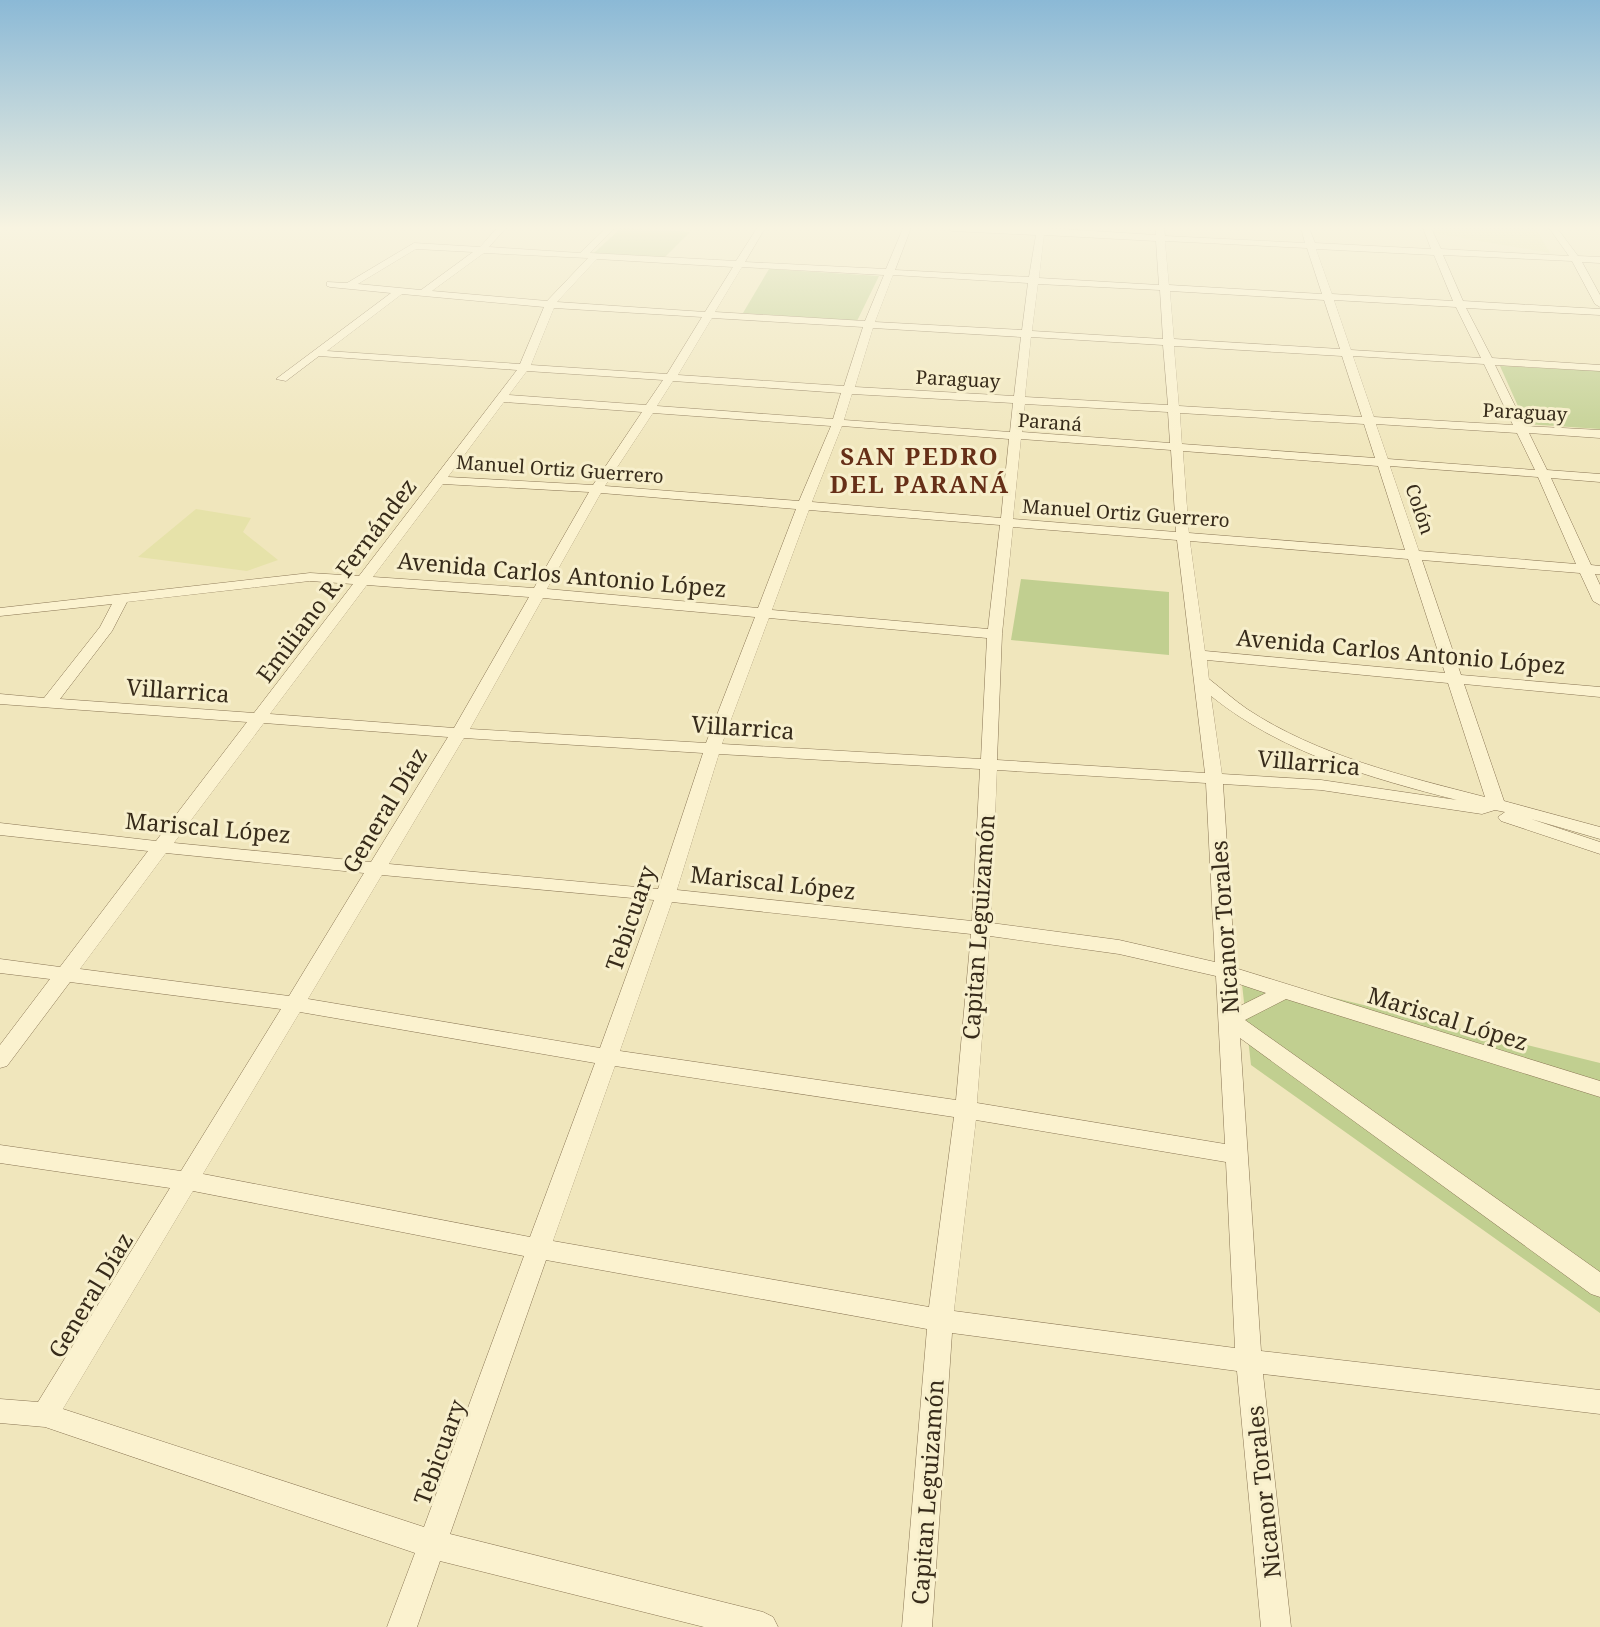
<svg xmlns="http://www.w3.org/2000/svg" width="1600" height="1627" viewBox="0 0 1600 1627" font-family="'Noto Serif',serif">
	<rect width="100%" height="100%" fill="#f0e6bc"/>
	<!-- farmland -->
	<path fill="#e6e2a9" d="M1426,228H1535L1550,253L1427,232Z
		M196,509L251,518L243,532L278,560L247,571L138,557Z"/>
	<!-- green -->
	<path fill="#c1cf90" d="M621,228L690,232L664,258L594,253Z
		M769,269L879,276L857,321L743,313Z
		M1500,366L1600,371V429L1526,424Z
		M1021,579L1169,592V655L1011,640Z
		M1241,975L1600,1063V1313L1251,1065Z"/>
	<g fill="none" stroke-linecap="round" stroke-linejoin="round">
		<!-- minor casing -->
		<g stroke="#897554" stroke-width="1">
			<path id="minor" d="M497,228H506L489,247L580,253L606,228H615L590,253L736,261L757,228H765L745,262L886,269L903,228H911L895,270L1029,277L1036,235L952,231L948,228H1045L1156,235V228H1164L1165,236L1305,243L1301,228H1309L1315,243L1431,249L1423,228H1431L1441,249L1569,256L1549,228H1557L1578,256L1600,257V263L1582,262L1600,295V307L1595,304L1572,261L1443,255L1463,301L1600,309V315L1466,308L1492,358L1600,365V371L1495,365L1525,426L1600,430V438L1529,433L1547,470L1600,474V482L1551,478L1591,565L1600,566V574H1595L1600,585V605L1593,601L1580,573L1422,560L1461,675L1600,687V697L1464,684L1504,801L1600,827V839L1531,819L1600,842V854L1501,821L1498,817L1505,812L1495,810L1482,814L1321,790L1223,784L1235,968L1600,1081V1097L1286,999L1245,1020L1600,1272V1297L1591,1294L1240,1038L1261,1351L1600,1390V1414L1263,1374L1291,1627H1261L1237,1371L952,1333L932,1627H902L927,1329L546,1260L450,1534L763,1612L773,1617L778,1627H704L440,1561L417,1627H387L415,1553L45,1427L0,1423V1399L38,1402L170,1188L0,1163V1145L181,1171L281,1009L70,982L7,1066L0,1068V1045L50,979L0,973V959L60,967L148,851L0,835V823L156,841L247,722L0,704V694L44,698L100,627L112,604L0,616V608L310,573L359,576L517,370L319,356L286,381L276,379L391,293L330,287L327,286V282L347,283L414,243L480,247ZM1044,235L1156,241L1159,285L1039,278ZM1165,241L1307,248L1322,294L1169,285ZM416,249L473,252L421,290L358,284ZM1316,249L1434,255L1453,301L1332,294ZM484,253L588,258L547,301L432,291ZM597,259L733,267L705,312L557,302ZM742,267L884,275L865,321L715,312ZM893,275L1028,283L1022,330L875,322ZM1038,284L1160,290L1163,339L1032,331ZM1170,291L1324,300L1340,349L1174,339ZM402,294L544,307L520,364L327,351ZM1334,300L1456,307L1481,358L1351,350ZM554,308L702,317L667,374L531,365ZM712,318L863,327L844,386L678,375ZM873,328L1021,337L1014,396L855,387ZM1031,337L1163,345L1168,405L1025,397ZM1174,346L1342,356L1362,417L1179,406ZM1353,356L1484,364L1513,425L1374,417ZM527,371L663,380L646,405L509,395ZM673,381L841,393L833,419L657,406ZM852,394L1013,403L1010,432L844,420ZM504,402L642,412L593,485L448,477ZM1025,404L1168,412L1170,443L1022,432ZM653,413L831,426L799,501L605,486ZM1180,413L1364,424L1375,458L1182,444ZM1376,424L1517,433L1535,470L1388,459ZM842,426L1009,439L1001,518L812,502ZM1021,439L1171,450L1176,532L1013,519ZM1183,451L1378,466L1405,550L1189,533ZM1390,466L1538,477L1576,564L1419,551ZM443,484L589,492L534,588L373,577ZM601,493L796,509L758,608L547,589ZM809,510L1000,525L988,629L772,610ZM1013,527L1177,540L1205,773L997,760L1002,634ZM1190,541L1408,559L1445,673L1205,651ZM310,581L353,584L254,713L60,699L112,631L127,602ZM367,585L529,597L454,728L270,714ZM543,598L755,617L706,743L470,729ZM769,618L987,638L981,759L722,744ZM1207,660L1448,683L1485,797C1404,776 1318,756 1247,709C1234,700 1222,689 1209,679ZM1211,696C1282,753 1370,778 1457,800L1321,780L1222,774ZM264,723L448,737L371,862L174,843ZM464,738L703,753L658,889L389,864ZM719,754L980,769L972,921L677,890ZM997,770L1206,783L1215,962L1119,940L991,923ZM166,853L364,873L289,996L80,969ZM382,875L654,900L600,1048L308,999ZM672,902L971,934L956,1100L620,1051ZM990,936L1119,954L1216,976L1225,1144L977,1103ZM1236,983L1266,993L1238,1007ZM300,1012L595,1063L530,1237L203,1174ZM615,1066L954,1117L929,1307L553,1241ZM976,1120L1226,1162L1235,1348L954,1311ZM193,1191L524,1256L424,1527L63,1409Z"/>
		</g>
		<!-- minor -->
		<use href="#minor" fill="#fbf2cf" fill-rule="evenodd"/>
	</g>
	<!-- sky -->
	<linearGradient id="sky" x2="0" y2="1"><stop stop-color="#8bb9d6"/><stop offset="0.5" stop-color="#f8f4e1"/><stop offset="1" stop-color="#f8f4e1" stop-opacity="0"/></linearGradient>
	<rect width="1600" height="456" fill="url(#sky)"/>
	<g text-anchor="middle" dominant-baseline="central" stroke-width="6" stroke-linejoin="round" paint-order="stroke">
		<!-- far-street labels -->
		<g font-size="19" fill="#372b1a" stroke="#f7efcc">
			<text transform="translate(958 379) rotate(3)">Paraguay</text>
			<text transform="translate(1525 412) rotate(3)">Paraguay</text>
			<text transform="translate(1050 422) rotate(4)">Paraná</text>
			<text transform="translate(560 469) rotate(4)">Manuel Ortiz Guerrero</text>
			<text transform="translate(1420 509) rotate(71)">Colón</text>
			<text transform="translate(1126 513) rotate(4)">Manuel Ortiz Guerrero</text>
		</g>
		<!-- street labels -->
		<g font-size="23" fill="#372b1a" stroke="#f7efcc">
			<text transform="translate(562 574) rotate(5)">Avenida Carlos Antonio López</text>
			<text transform="translate(336 580) rotate(-53)">Emiliano R. Fernández</text>
			<text transform="translate(1401 651) rotate(5)">Avenida Carlos Antonio López</text>
			<text transform="translate(178 690) rotate(4)">Villarrica</text>
			<text transform="translate(743 727) rotate(4)">Villarrica</text>
			<text transform="translate(1309 762) rotate(5)">Villarrica</text>
			<text transform="translate(384 810) rotate(-59)">General Díaz</text>
			<text transform="translate(208 827) rotate(5)">Mariscal López</text>
			<text transform="translate(773 882) rotate(6)">Mariscal López</text>
			<text transform="translate(630 918) rotate(-71)">Tebicuary</text>
			<text transform="translate(978 927) rotate(-86)">Capitan Leguizamón</text>
			<text transform="translate(1224 927) rotate(-94)">Nicanor Torales</text>
			<text transform="translate(1448 1018) rotate(17)">Mariscal López</text>
			<text transform="translate(90 1295) rotate(-59)">General Díaz</text>
			<text transform="translate(439 1452) rotate(-70)">Tebicuary</text>
			<text transform="translate(927 1492) rotate(-86)">Capitan Leguizamón</text>
			<text transform="translate(1263 1492) rotate(-96)">Nicanor Torales</text>
		</g>
		<!-- far-district labels -->
		<g font-size="24" font-weight="bold" letter-spacing="2" fill="#662f17" stroke="#f7efcc">
			<text x="920" y="455">SAN PEDRO<tspan x="920" dy="28">DEL PARANÁ</tspan></text>
		</g>
	</g>
</svg>
